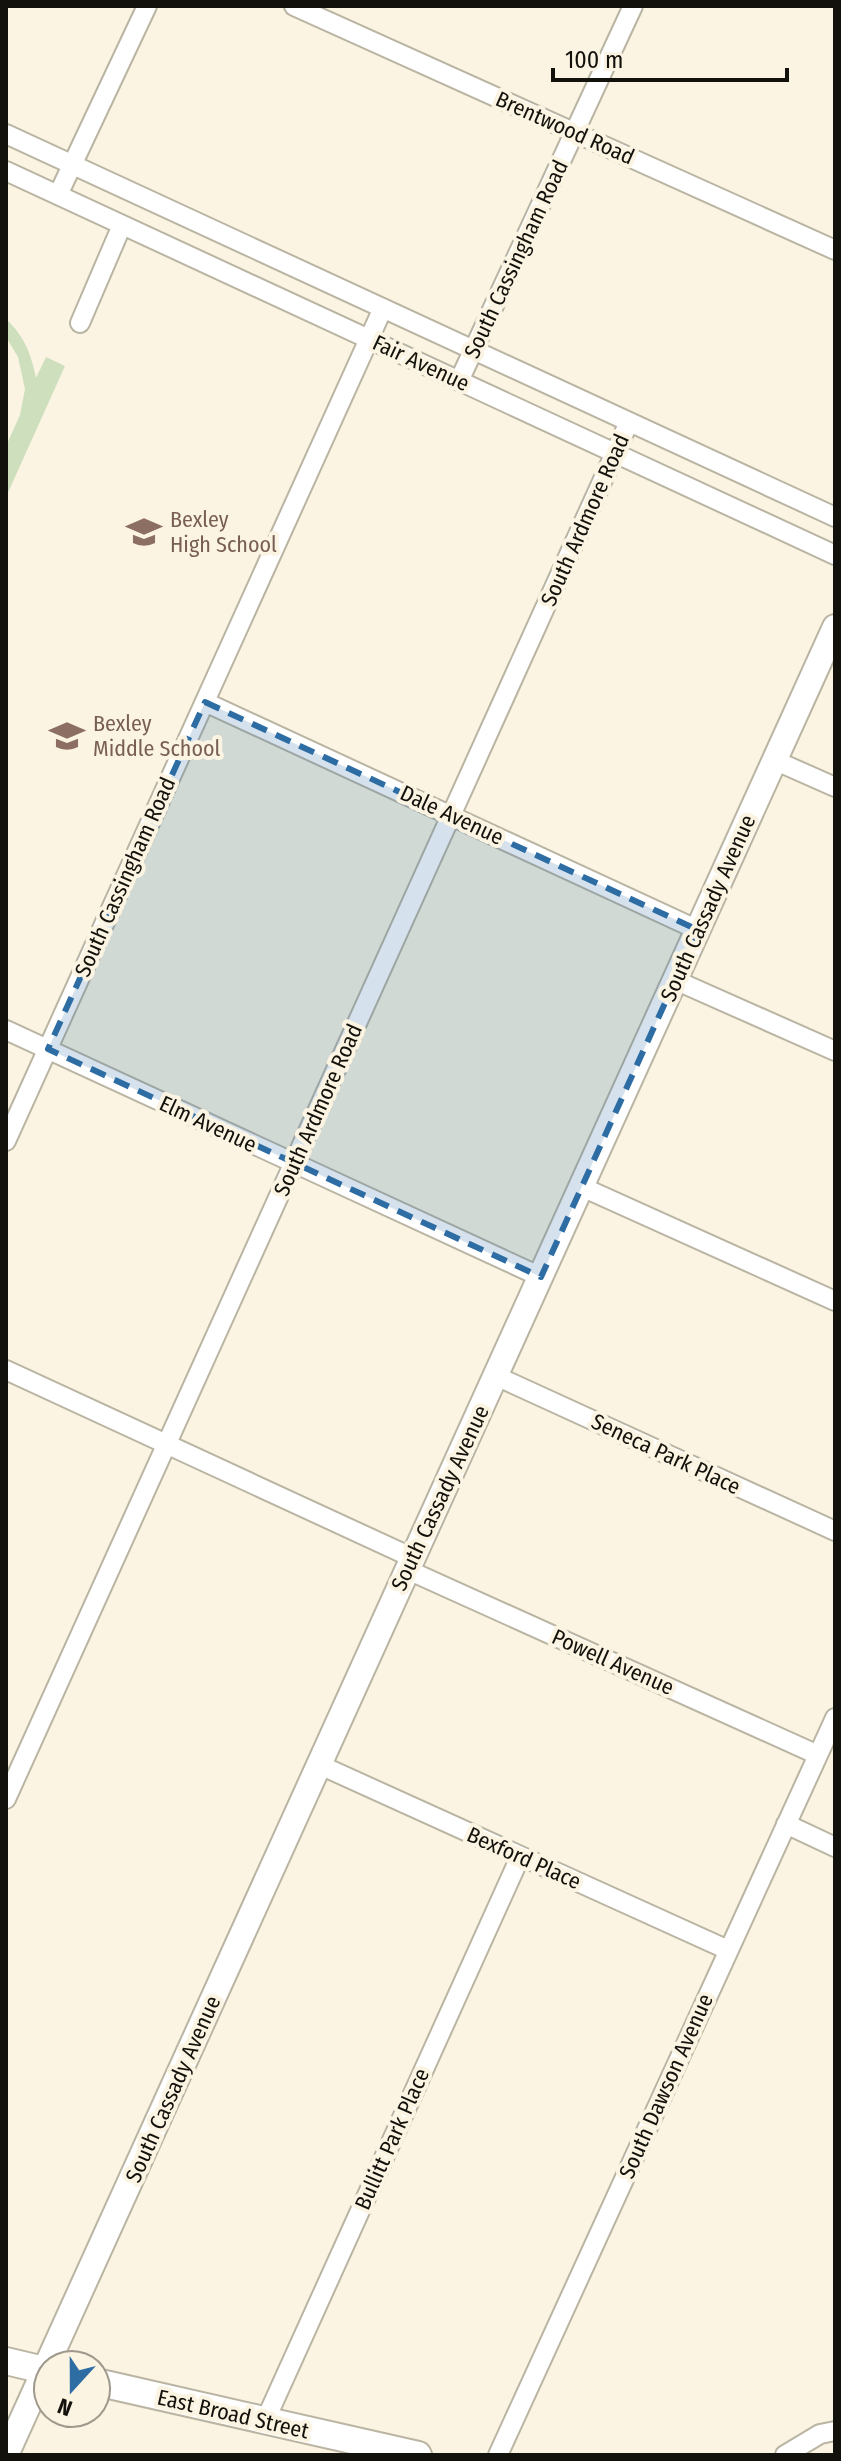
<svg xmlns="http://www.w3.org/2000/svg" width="841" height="2461" viewBox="0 0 841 2461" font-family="'Fira Sans Condensed',sans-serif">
	<rect width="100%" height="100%" fill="#fbf4e2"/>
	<!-- pitch -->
	<path fill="#cedfbd" d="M6,319C24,336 31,353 36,378L46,357L65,366L6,497V446L20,415L25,389L18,357L6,337Z"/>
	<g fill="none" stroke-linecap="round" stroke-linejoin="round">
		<!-- street casing -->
		<g stroke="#bab4a3" stroke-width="22">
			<path id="street" d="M294,6L835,250
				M6,134L835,517
				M6,171L835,555
				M58,195L147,6
				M80,323L122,225
				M459,381L633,6
				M205,702L698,930
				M774,760L835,787
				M675,980L835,1051
				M6,1030L541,1277
				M6,1141L383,308
				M582,1187L835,1301
				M6,1370L413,1558
				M496,1376L835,1531
				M408,1570L818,1755
				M320,1765L728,1950
				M6,1799L629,422
				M786,1824L835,1847
				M265,2421L520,1857
				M498,2455L835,1718
				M785,2455L820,2434L835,2431"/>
		</g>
		<!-- secondary casing -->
		<g stroke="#bab4a3" stroke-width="28">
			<path id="secondary" d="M6,2455L835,627"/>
		</g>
		<!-- primary casing -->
		<g stroke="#bab4a3" stroke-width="30">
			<path id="primary" d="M6,2361L48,2371
				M96,2382L418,2455"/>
		</g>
		<!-- street -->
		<use href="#street" stroke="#fff" stroke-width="18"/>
		<!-- secondary -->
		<use href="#secondary" stroke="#fff" stroke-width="24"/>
		<!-- primary -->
		<use href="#primary" stroke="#fff" stroke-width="26"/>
	</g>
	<!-- marked area -->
	<path fill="#2e6da4" fill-opacity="0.2" stroke="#2e6da4" stroke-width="6" stroke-dasharray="16 10" stroke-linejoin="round" d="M205,702L698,930L541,1277L48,1049Z"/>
	<!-- icons -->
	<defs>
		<g id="school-bare" transform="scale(2.76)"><path d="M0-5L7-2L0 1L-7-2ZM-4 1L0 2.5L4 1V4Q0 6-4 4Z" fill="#8d6e63" stroke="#fbf4e2" stroke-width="2.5" paint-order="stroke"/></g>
	</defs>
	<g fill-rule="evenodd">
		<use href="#school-bare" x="144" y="532"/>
		<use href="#school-bare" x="67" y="736"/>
	</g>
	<g text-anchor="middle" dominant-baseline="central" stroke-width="8" stroke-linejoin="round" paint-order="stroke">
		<!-- street labels -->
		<g font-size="22" fill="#13110b" stroke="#fbf4e2">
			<text transform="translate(565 128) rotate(24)">Brentwood Road</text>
			<text transform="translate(516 259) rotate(-65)">South Cassingham Road</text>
			<text transform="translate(421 363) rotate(25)">Fair Avenue</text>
			<text transform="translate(585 520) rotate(-66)">South Ardmore Road</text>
			<text transform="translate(452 815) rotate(25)">Dale Avenue</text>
			<text transform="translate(125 877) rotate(-66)">South Cassingham Road</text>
			<text transform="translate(708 908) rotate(-66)">South Cassady Avenue</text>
			<text transform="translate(318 1110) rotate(-66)">South Ardmore Road</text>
			<text transform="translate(208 1124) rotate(25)">Elm Avenue</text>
			<text transform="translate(666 1454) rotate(25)">Seneca Park Place</text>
			<text transform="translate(440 1498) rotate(-65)">South Cassady Avenue</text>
			<text transform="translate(613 1662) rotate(24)">Powell Avenue</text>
			<text transform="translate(524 1858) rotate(24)">Bexford Place</text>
			<text transform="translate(666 2086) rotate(-66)">South Dawson Avenue</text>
			<text transform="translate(173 2089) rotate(-66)">South Cassady Avenue</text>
			<text transform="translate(392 2139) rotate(-66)">Bullitt Park Place</text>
			<text transform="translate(233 2414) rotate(13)">East Broad Street</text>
		</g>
		<!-- education labels -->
		<g font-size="22" fill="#785e54" stroke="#fbf4e2" text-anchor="start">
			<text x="170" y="519">Bexley<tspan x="170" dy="25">High School</tspan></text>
			<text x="93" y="723">Bexley<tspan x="93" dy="25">Middle School</tspan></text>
		</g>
	</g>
	<!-- border -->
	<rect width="841" height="2461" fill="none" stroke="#13110b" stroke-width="16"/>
	<!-- north arrow -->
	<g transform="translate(72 2389) rotate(201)"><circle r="38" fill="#fbf4e2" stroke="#9e998c" stroke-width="2"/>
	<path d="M0-6L14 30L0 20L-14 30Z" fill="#2e6da4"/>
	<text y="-12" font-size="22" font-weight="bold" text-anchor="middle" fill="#13110b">N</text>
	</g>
	<!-- scale -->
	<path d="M553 68v12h234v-12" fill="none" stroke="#13110b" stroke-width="4"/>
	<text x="565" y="68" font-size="24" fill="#13110b" stroke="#fbf4e2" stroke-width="6" paint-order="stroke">100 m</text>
</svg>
